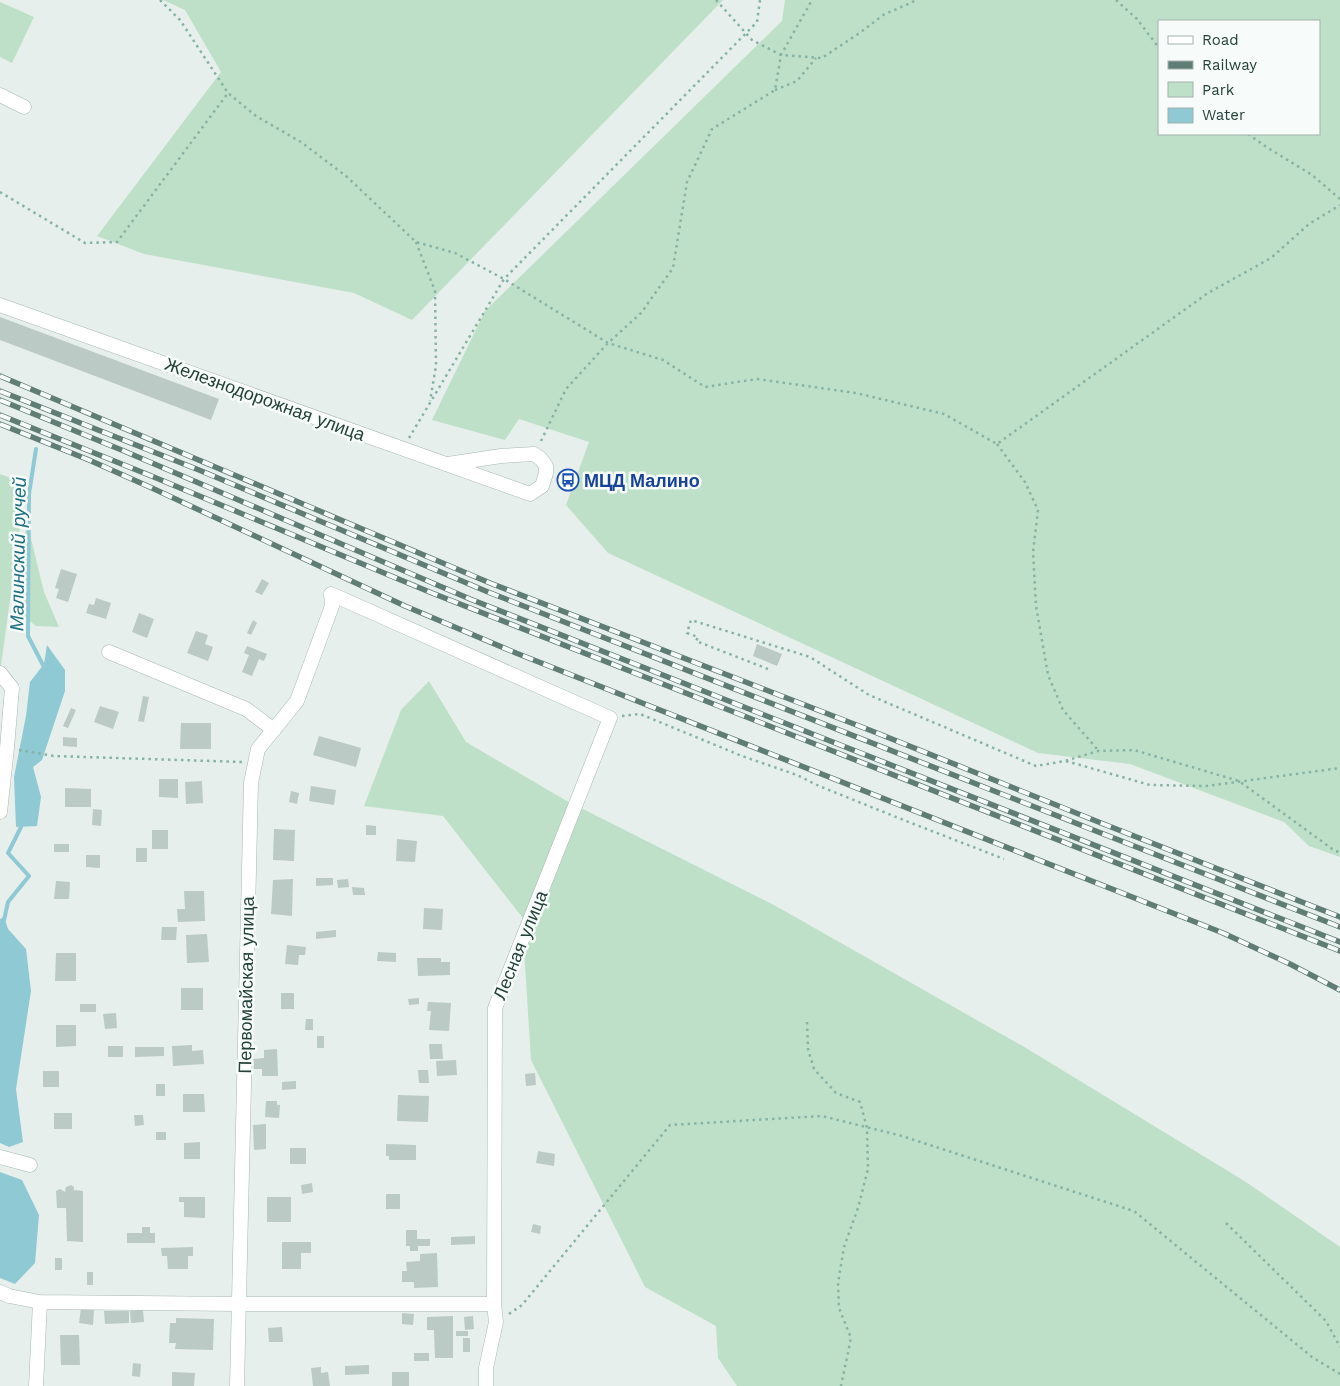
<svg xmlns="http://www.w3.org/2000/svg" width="1340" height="1386" viewBox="0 0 1340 1386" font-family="'Work Sans',sans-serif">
	<rect width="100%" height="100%" fill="#e6efeb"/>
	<!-- green -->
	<path fill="#bfe0c8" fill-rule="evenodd" d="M163,0H723L412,320L354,293L144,254L97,236L221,72L185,10Z
		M785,0H1340V857L1309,846L1284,822L1130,764L1038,753L608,553L566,505L589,442L519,419L505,440L432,420L485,311L782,21ZM1159,21H1319V134H1159Z
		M0,2L34,17L12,63L0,57Z
		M0,474L26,484L0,673Z
		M27,522L44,592L59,627L36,626L22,615L20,569Z
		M429,681L466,742L565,800L774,905L1026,1048L1246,1182L1340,1247V1386H737L718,1358L716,1326L645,1287L531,1060L522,917L443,816L364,806L401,710Z"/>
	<!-- water -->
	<path fill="#8ec9d4" d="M47,645L65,670V691L42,760L33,767L41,797L37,826L16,827L14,777L26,716L30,682L44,664Z
		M4,917L8,929L26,949L31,991L16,1089L23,1142L9,1147L0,1143V919Z
		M0,1172L22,1180L39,1215L35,1263L15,1284L0,1278Z"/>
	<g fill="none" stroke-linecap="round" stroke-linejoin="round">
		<!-- stream -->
		<path stroke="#8ec9d4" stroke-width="4" d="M36,449L29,494L28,636L44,667
			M4,920L8,902L29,876L8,853L21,827V823"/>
	</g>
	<!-- building -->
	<path fill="#bbcac4" d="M0,317L219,399L211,420L0,340Z
		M61,569L77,574L68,602L56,598L59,589L55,588Z
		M262,579L269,583L262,595L255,592Z
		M96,598L111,603L106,619L86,613L89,604L94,605Z
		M139,613L154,619L147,638L132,632Z
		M253,620L257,623L251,635L247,633Z
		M196,631L208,635L205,644L213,647L208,661L187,653Z
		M757,644L782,654L777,666L753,656Z
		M247,646L267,654L264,661L259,659L252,676L242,672L249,655L244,653Z
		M143,696L149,697L144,722L138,721Z
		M100,706L119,712L113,729L94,722Z
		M71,708L76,710L68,728L63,726Z
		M181,723H211V749H180Z
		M319,736L361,748L356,767L313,755Z
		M63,737L77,738V747L63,746Z
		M159,779H178V798L159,797Z
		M202,781L203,803L186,804L185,782Z
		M311,786L336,790L334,805L309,801Z
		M65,788L91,789V807H65Z
		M291,791L299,793L297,804L289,802Z
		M93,809L102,810L101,826L92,825Z
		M366,825L376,826V835H366Z
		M274,829L295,830L294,861L273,860Z
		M152,830H168V849H152Z
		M397,839L417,841L415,862L396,861Z
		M54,844H69V852H54Z
		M136,848H147V862H136Z
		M86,855H100V868L86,867Z
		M316,878H333V885L316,886Z
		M293,879L292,916L271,914L273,880Z
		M348,879L349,887L338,888L337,880Z
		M56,881L70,882L69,899H54Z
		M352,887L364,888L365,895H353Z
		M184,891H204L205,921L178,922L177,909H185Z
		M424,908L443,909L442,930L423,929Z
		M162,927H177L176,940H161Z
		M336,930V937L316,939V932Z
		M207,934L209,962L187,963L186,935Z
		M287,945L306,947L305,955H299L298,965L285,964Z
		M378,952L396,953V962L377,961Z
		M56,953H76V981H55Z
		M417,958H441V962H450V975L418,976Z
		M181,988H203V1010H181Z
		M281,993H294V1009H281Z
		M419,998V1004L409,1005L408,999Z
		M428,1002L451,1003L449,1031L429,1030L431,1011H427Z
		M80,1004H96V1012H80Z
		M116,1013L117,1028L105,1029L103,1014Z
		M306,1019H313V1030H305Z
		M56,1025H76V1046L56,1047Z
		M317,1036H324V1048H317Z
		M429,1044H442L443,1059H430Z
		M192,1045V1051L203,1050L204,1064L173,1066L172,1046Z
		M108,1046H123V1057H108Z
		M135,1047H164V1056L135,1057Z
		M277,1049L278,1076H262V1069H254L253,1059L264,1058V1050Z
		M456,1060L457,1075L437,1076L436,1061Z
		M418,1070H428L429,1083H419Z
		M43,1071H59V1087H43Z
		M535,1073L536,1085L526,1086L525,1074Z
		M296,1081V1089L282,1090V1082Z
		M156,1084H165V1096H156Z
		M183,1094H204L205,1112H183Z
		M398,1095L429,1096L428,1122L397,1121Z
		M266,1101H277V1105H280L279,1118L265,1117Z
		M54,1113H72V1129H54Z
		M134,1115H143L144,1125L135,1126Z
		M266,1124V1149L254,1150L253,1125Z
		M156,1132H166V1140H156Z
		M200,1142V1159H184V1143Z
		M386,1144L416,1145V1160H389V1156H386Z
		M290,1148H306V1164H290Z
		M538,1151L555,1154L554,1166L536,1163Z
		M312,1183L313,1192L302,1194L301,1185Z
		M71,1185L74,1187V1191L75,1190L83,1191V1242L67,1241L66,1208H57L56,1191L60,1189L65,1192L66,1187Z
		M386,1194H400V1209H386Z
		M179,1197H205V1218L184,1217V1202H179Z
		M267,1197H291V1222H267Z
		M533,1224L541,1226L540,1234L531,1232Z
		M142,1227H150V1233H155V1243H127V1233H142Z
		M406,1230H417V1239H430V1246H418V1251H410V1246H406Z
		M475,1236V1244L451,1245V1237Z
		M282,1242H311V1253H301V1269H282Z
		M193,1247V1256H188V1269H168L167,1256H162L161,1248Z
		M437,1253L438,1287L414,1288V1282H402V1271H407L406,1262L420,1261V1254Z
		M55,1258H62V1270H55Z
		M87,1272H93V1285H87Z
		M81,1308L94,1310L93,1325L79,1323Z
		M143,1310L144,1322L131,1323L130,1311Z
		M104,1311H129V1323L105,1324Z
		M402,1313L414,1314L413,1325L402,1324Z
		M453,1316V1358H435L434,1330H427V1317Z
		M473,1316L474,1329L465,1330L464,1317Z
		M176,1318L214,1319L213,1350L175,1349L176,1343H169L170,1323H176Z
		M282,1327L283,1342H269L268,1328Z
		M456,1331H468V1336H456Z
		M60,1335H79L80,1365H61Z
		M463,1338H470V1352H463Z
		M414,1353H429V1361H414Z
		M133,1363L141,1364L140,1377L132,1376Z
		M369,1365V1374L345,1375V1366Z
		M321,1367V1373L328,1372L330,1386H313L311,1368Z
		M172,1372L195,1373L194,1386H172Z
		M392,1372H409V1386H392Z"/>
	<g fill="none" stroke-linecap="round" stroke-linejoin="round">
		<!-- minor casing -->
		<g stroke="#a8b8b2" stroke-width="15">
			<path id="minor" d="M0,95L24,107
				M0,305L530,494L542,486L546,473V466L541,459L534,454L501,456L448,464
				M109,652L246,709L274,730
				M0,673L12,688L7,748L0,812
				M0,1157L30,1165
				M0,1292L9,1296L40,1302L238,1304H494
				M36,1386L40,1302
				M237,1386L251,783L258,749L297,701L332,606L331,594L610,718L495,1008L494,1304L496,1322L486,1368V1386"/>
		</g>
		<!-- path -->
		<path stroke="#86b3a5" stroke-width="2.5" stroke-dasharray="2.5 4" stroke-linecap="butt" d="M160,0L180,20L228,93L256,116L301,142L346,176L416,242L455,253L504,279L608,343L663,360L705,387L757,379L856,393L944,414L997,444L1208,293L1271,258L1309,224L1340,205
			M716,0L752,40L781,55L822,58L861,32L883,15L917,0
			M1116,0L1137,19L1159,48
			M775,90L797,81L816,58
			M1248,134L1268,148L1312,175L1340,199
			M0,192L85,243L117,242L228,93
			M416,242L435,291L436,366L430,401
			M409,438L504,279L757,22L760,0
			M541,441L566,389L608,343L641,313L673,268L687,182L712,129L775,90L781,55L812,0
			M997,444L1025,482L1038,510L1033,552L1036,606L1048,675L1063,710L1098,750
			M768,669L696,641L698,637L687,633L691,620L810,657L869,695L1036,766L1065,761L1098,751L1134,750L1239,781L1335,851L1340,852
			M622,716L640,714L742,756L797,775L819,786L906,821L1004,859
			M19,750L54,756L243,762
			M1066,761L1150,785L1207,786L1340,768
			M807,1022L808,1049L814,1069L836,1093L860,1102L867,1128L868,1169L858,1208L844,1247L838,1283L839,1308L851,1338L841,1386
			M1226,1223L1326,1321L1340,1347
			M509,1314L522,1305L670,1125L822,1116L902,1136L1134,1211L1312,1357L1340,1374"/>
		<!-- minor -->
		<use href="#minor" stroke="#fff" stroke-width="14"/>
		<!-- rail casing -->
		<g stroke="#5f7d75" stroke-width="5.5">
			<path id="rail" d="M0,376L490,583L872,731L1101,823L1340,917
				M0,391L199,470L488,592L1340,927
				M0,400L124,451L470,599L1340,942
				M0,415L149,475L432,593L1340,951
				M0,424L89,460L152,488L405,606L516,653L1223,933L1290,964L1340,990"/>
		</g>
		<!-- rail -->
		<use href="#rail" stroke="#f7fbf9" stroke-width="4" stroke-dasharray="11" stroke-linecap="butt"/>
	</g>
	<!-- icons -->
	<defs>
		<g id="bus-ring" transform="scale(1.125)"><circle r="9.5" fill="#f7fbf9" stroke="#1a4fb4" stroke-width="1.5"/><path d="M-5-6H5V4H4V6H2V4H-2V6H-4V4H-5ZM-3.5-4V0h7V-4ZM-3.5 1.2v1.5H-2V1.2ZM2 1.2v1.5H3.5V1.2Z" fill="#1a4fb4"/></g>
	</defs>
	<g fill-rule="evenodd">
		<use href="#bus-ring" x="568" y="480"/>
	</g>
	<g text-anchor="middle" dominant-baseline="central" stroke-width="5" stroke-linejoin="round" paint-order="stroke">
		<!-- street labels -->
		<g font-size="18" fill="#24423a" stroke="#f7fbf9">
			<text transform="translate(265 399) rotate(20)">Железнодорожная улица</text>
			<text transform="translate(520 945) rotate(-68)">Лесная улица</text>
			<text transform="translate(246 985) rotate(-89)">Первомайская улица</text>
		</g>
		<!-- transit labels -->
		<g font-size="18" font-weight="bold" fill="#164399" stroke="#f7fbf9" text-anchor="start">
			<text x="584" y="480">МЦД Малино</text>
		</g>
		<!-- water labels -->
		<g font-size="19" font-style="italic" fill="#1c6f80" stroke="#f7fbf9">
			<text transform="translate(18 554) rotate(-89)">Малинский ручей</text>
		</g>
	</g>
	<!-- legend -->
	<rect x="1158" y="20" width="162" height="115" fill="#f7fbf9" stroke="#a3b1ad"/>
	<rect x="1168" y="36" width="25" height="8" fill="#ffffff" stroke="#a3b1ad"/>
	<text x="1202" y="45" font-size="15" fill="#24423a">Road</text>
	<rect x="1168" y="61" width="25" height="8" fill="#5f7d75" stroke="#a3b1ad"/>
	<text x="1202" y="70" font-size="15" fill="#24423a">Railway</text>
	<rect x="1168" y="82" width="25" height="15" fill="#bfe0c8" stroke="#a3b1ad"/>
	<text x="1202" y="95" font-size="15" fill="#24423a">Park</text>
	<rect x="1168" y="108" width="25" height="15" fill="#8ec9d4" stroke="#a3b1ad"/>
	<text x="1202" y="120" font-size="15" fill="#24423a">Water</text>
</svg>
